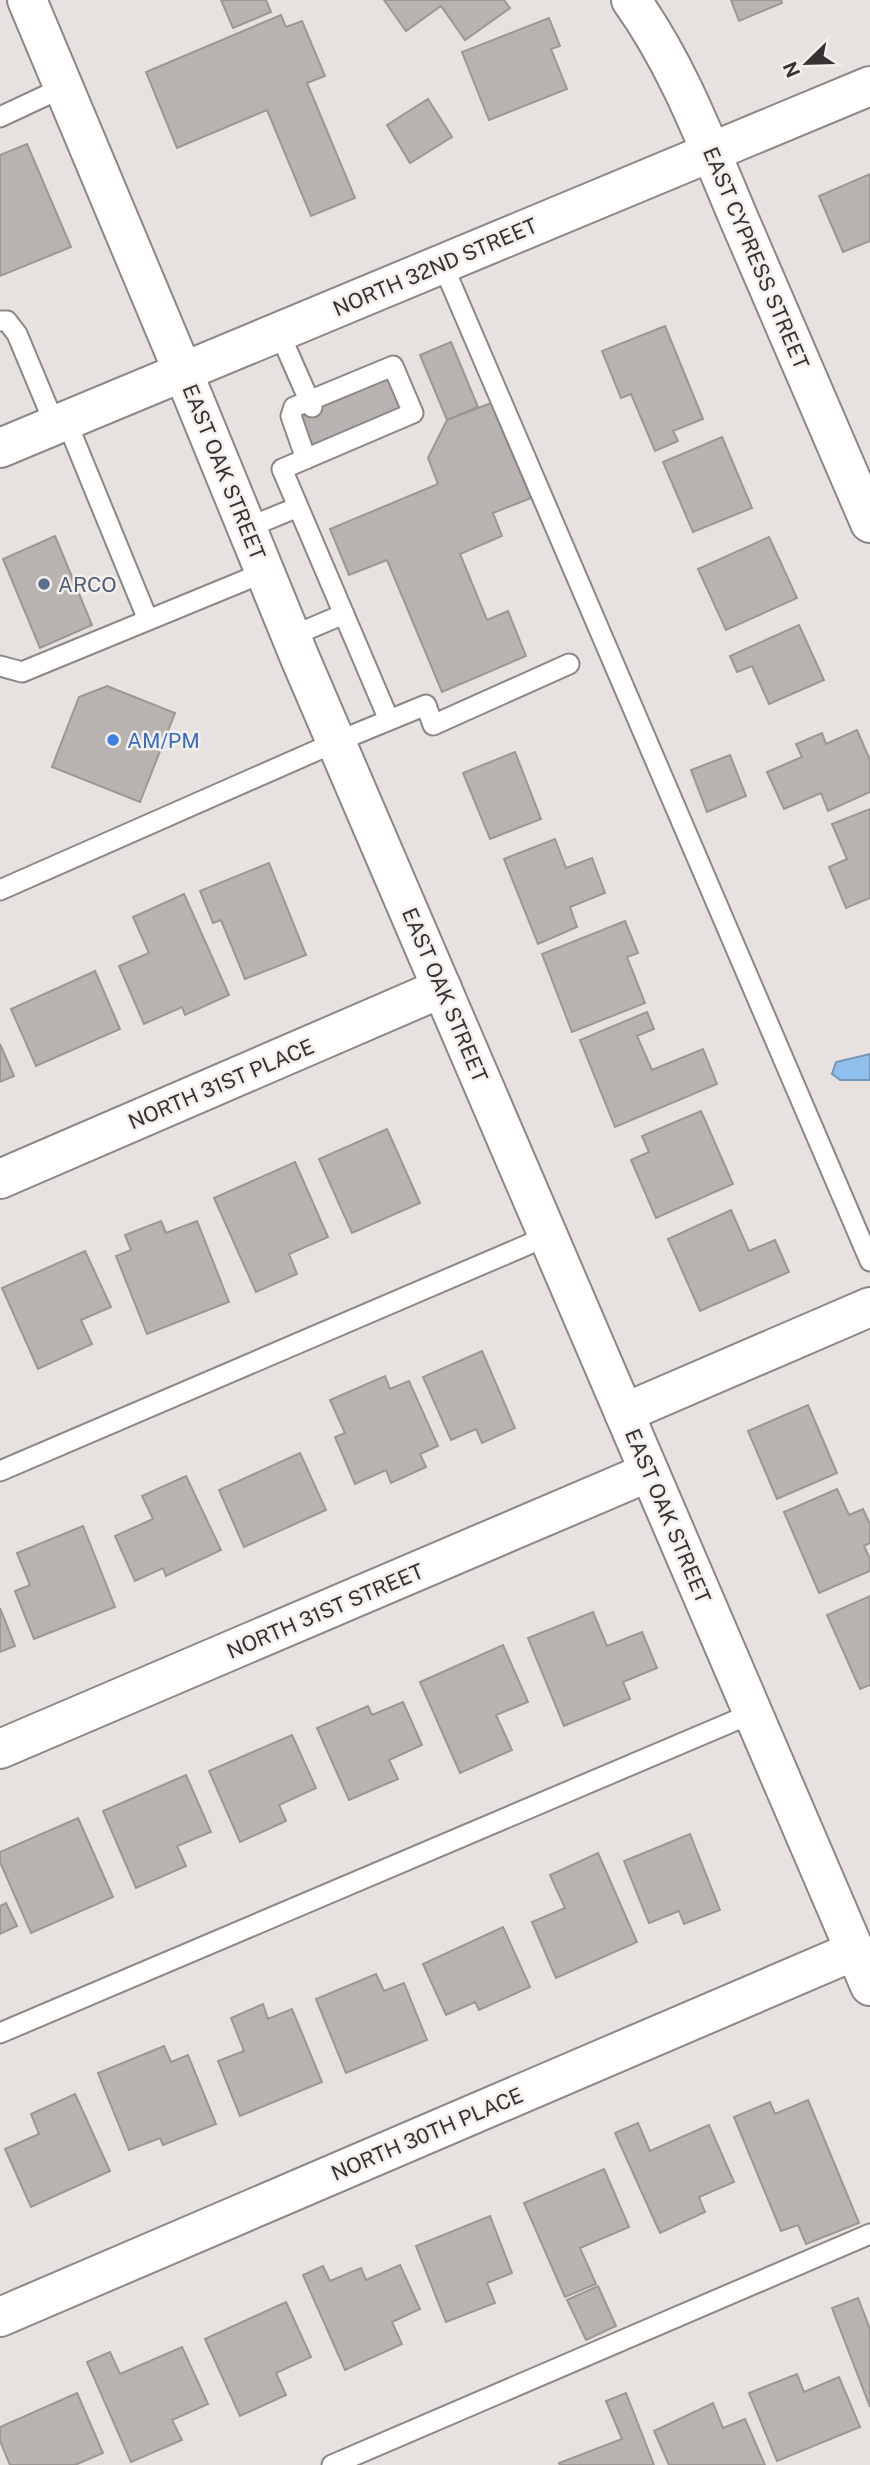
<svg xmlns="http://www.w3.org/2000/svg" width="870" height="2465" viewBox="0 0 870 2465" font-family="'Public Sans',sans-serif">
	<rect width="100%" height="100%" fill="#e7e1df"/>
	<!-- water -->
	<path fill="#8fc0ed" stroke="#7496b5" stroke-width="2" d="M870,1054V1080H840L832,1074L836,1062Z"/>
	<!-- building -->
	<path fill="#b8b2b0" stroke="#9c9694" stroke-width="2" d="M221,0H266L271,12L233,28Z
		M384,0H504L510,8L465,40L441,6L406,31Z
		M731,0H781L782,3L739,21Z
		M281,15L286,27L302,21L325,76L307,83L355,198L311,216L267,110L177,148L146,72Z
		M549,18L560,46L551,49L567,89L489,120L462,52Z
		M428,99L452,137L410,163L387,125Z
		M27,144L71,247L0,276V155Z
		M870,174V241L843,252L819,196Z
		M665,326L703,419L673,431L678,441L655,451L631,394L621,398L602,351Z
		M451,342L478,407L447,420L420,355Z
		M388,374L403,407L309,448L295,414Z
		M491,403L531,498L493,513L502,536L460,554L487,620L508,611L526,656L442,692L387,560L349,575L330,529L438,484L428,458L447,420Z
		M722,437L752,508L693,532L663,462Z
		M55,536L92,625L40,648L3,559Z
		M769,537L797,598L726,630L698,569Z
		M799,625L824,680L769,704L752,666L737,672L730,656Z
		M107,686L175,713L140,802L52,767L79,697Z
		M857,730L870,760V792L828,811L821,793L784,809L767,772L802,757L796,744L822,733L826,744Z
		M515,752L541,819L490,839L463,773Z
		M730,755L746,796L707,812L691,770Z
		M870,809V898L846,908L829,867L847,859L832,824Z
		M555,839L566,868L592,858L605,893L570,907L577,927L538,944L504,859Z
		M269,863L306,955L245,979L221,920L213,923L200,891Z
		M184,894L229,995L185,1015L182,1007L144,1024L119,966L149,953L133,917Z
		M625,921L638,953L627,957L645,1003L572,1032L542,954Z
		M95,971L120,1029L36,1066L11,1009Z
		M647,1012L654,1029L637,1036L652,1070L703,1049L717,1084L615,1127L580,1040Z
		M0,1044L14,1076L0,1082Z
		M701,1111L733,1184L656,1218L631,1160L649,1152L642,1136Z
		M387,1129L420,1203L352,1233L319,1159Z
		M295,1162L328,1237L289,1254L297,1274L256,1292L214,1198Z
		M731,1210L749,1251L775,1240L789,1272L700,1311L668,1239Z
		M161,1221L166,1233L197,1221L229,1302L147,1334L116,1256L131,1250L125,1235Z
		M85,1251L111,1307L81,1320L92,1344L38,1369L2,1288Z
		M482,1351L515,1428L482,1443L476,1429L451,1440L423,1377Z
		M385,1376L390,1389L409,1381L438,1446L420,1454L426,1467L391,1483L386,1470L355,1484L335,1437L345,1433L330,1400Z
		M808,1405L837,1473L777,1499L748,1431Z
		M300,1453L326,1510L244,1547L219,1490Z
		M186,1476L221,1550L166,1576L163,1568L135,1581L115,1536L153,1519L142,1496Z
		M837,1489L849,1515L863,1509L870,1524V1543L864,1546L870,1559V1571L819,1593L784,1512Z
		M83,1526L115,1607L34,1639L15,1591L30,1585L17,1553Z
		M870,1596V1685L860,1689L827,1615Z
		M0,1608L15,1646L0,1652Z
		M593,1612L607,1646L642,1632L657,1668L623,1682L630,1699L564,1726L528,1638Z
		M503,1645L528,1702L496,1715L512,1750L460,1773L420,1682Z
		M403,1702L422,1745L389,1760L398,1779L349,1800L317,1728L368,1706L372,1715Z
		M292,1735L316,1788L279,1805L286,1821L240,1842L209,1771Z
		M186,1775L211,1832L177,1846L186,1866L136,1888L103,1811Z
		M78,1818L113,1897L31,1933L0,1862V1852Z
		M690,1834L720,1910L684,1924L679,1911L649,1923L624,1861Z
		M598,1853L637,1942L556,1978L532,1922L565,1908L550,1875Z
		M6,1903L17,1926L0,1934V1906Z
		M503,1927L530,1987L479,2010L475,2002L446,2015L423,1964Z
		M376,1974L384,1991L404,1983L427,2040L346,2073L316,1999Z
		M263,2004L268,2019L292,2009L322,2082L240,2116L218,2061L244,2051L231,2018Z
		M164,2046L171,2062L188,2055L216,2124L163,2145L160,2138L129,2150L98,2073Z
		M75,2094L110,2171L31,2207L5,2149L39,2134L31,2114Z
		M808,2100L859,2223L806,2244L798,2225L781,2231L734,2117L770,2102L775,2114Z
		M638,2123L650,2151L709,2125L734,2182L699,2197L705,2212L660,2233L615,2133Z
		M604,2169L629,2227L580,2248L596,2284L565,2297L524,2203Z
		M490,2216L512,2273L487,2283L495,2303L446,2322L416,2246Z
		M400,2265L420,2309L392,2322L402,2344L345,2370L303,2275L323,2266L330,2281L361,2268L366,2280Z
		M598,2286L616,2326L586,2340L567,2300Z
		M858,2298L870,2329V2407L832,2308Z
		M286,2302L311,2357L276,2373L286,2395L240,2416L205,2339Z
		M182,2347L208,2404L172,2420L182,2440L131,2462L87,2362L110,2352L120,2374Z
		M797,2374L804,2392L839,2377L860,2427L777,2461L749,2393Z
		M77,2393L103,2453L75,2465H10L0,2441V2427Z
		M626,2393L654,2465H560L559,2463L622,2439L606,2401Z
		M713,2403L723,2428L745,2419L765,2465H669L654,2431Z"/>
	<g fill="none" stroke-linecap="round" stroke-linejoin="round">
		<!-- lane casing -->
		<g stroke="#8c8684" stroke-width="23">
			<path id="lane" d="M0,117L64,87
				M442,263L870,1261
				M0,321H7L17,334L55,425
				M279,332L312,407
				M66,420L148,620
				M306,459L291,416L294,407L393,366L413,413L282,469L389,720
				M247,528L298,507
				M292,636L344,614
				M0,666L22,672L265,572
				M0,890L336,742L426,705L433,725L569,664
				M0,1471L548,1236
				M0,2033L753,1713
				M332,2465L870,2234"/>
		</g>
		<!-- street casing -->
		<g stroke="#8c8684" stroke-width="42">
			<path id="street" d="M631,0C679,67 707,144 739,219C782,321 826,422 870,523
				M0,1179L442,988
				M624,1413L870,1307
				M0,1749L649,1472
				M0,2317L854,1951"/>
		</g>
		<!-- secondary casing -->
		<g stroke="#8c8684" stroke-width="42">
			<path id="secondary" d="M27,0L183,372L300,658L870,1986
				M0,448L870,86"/>
		</g>
		<!-- lane -->
		<use href="#lane" stroke="#fff" stroke-width="19"/>
		<!-- street -->
		<use href="#street" stroke="#fff" stroke-width="38"/>
		<!-- secondary -->
		<use href="#secondary" stroke="#fff" stroke-width="38"/>
	</g>
	<!-- markers -->
	<circle fill="#5c6f8a" stroke="#f5efec" stroke-width="2.5" cx="44" cy="584" r="7"/>
	<circle fill="#3f7fe0" stroke="#f5efec" stroke-width="2.5" cx="113" cy="740" r="7"/>
	<g text-anchor="middle" dominant-baseline="central" stroke-width="5" stroke-linejoin="round" paint-order="stroke">
		<!-- street labels -->
		<g font-size="21" fill="#363332" stroke="#f5efec">
			<text transform="translate(756 258) rotate(67)">EAST CYPRESS STREET</text>
			<text transform="translate(435 267) rotate(-23)">NORTH 32ND STREET</text>
			<text transform="translate(224 472) rotate(68)">EAST OAK STREET</text>
			<text transform="translate(445 995) rotate(67)">EAST OAK STREET</text>
			<text transform="translate(221 1084) rotate(-23)">NORTH 31ST PLACE</text>
			<text transform="translate(668 1516) rotate(67)">EAST OAK STREET</text>
			<text transform="translate(325 1611) rotate(-23)">NORTH 31ST STREET</text>
			<text transform="translate(427 2134) rotate(-23)">NORTH 30TH PLACE</text>
		</g>
		<!-- service labels -->
		<g font-size="21" fill="#4e5e75" stroke="#f5efec" text-anchor="start">
			<text x="58" y="584">ARCO</text>
		</g>
		<!-- shop labels -->
		<g font-size="21" fill="#366cbe" stroke="#f5efec" text-anchor="start">
			<text x="127" y="740">AM/PM</text>
		</g>
	</g>
	<!-- north arrow -->
	<g transform="translate(807 63) rotate(247)" stroke="#f5efec" stroke-width="5" paint-order="stroke">
	<path d="M0-5L12 26L0 18L-12 26Z" fill="#363332"/>
	<text y="-10" font-size="19" font-weight="bold" text-anchor="middle" fill="#363332">N</text>
	</g>
</svg>
